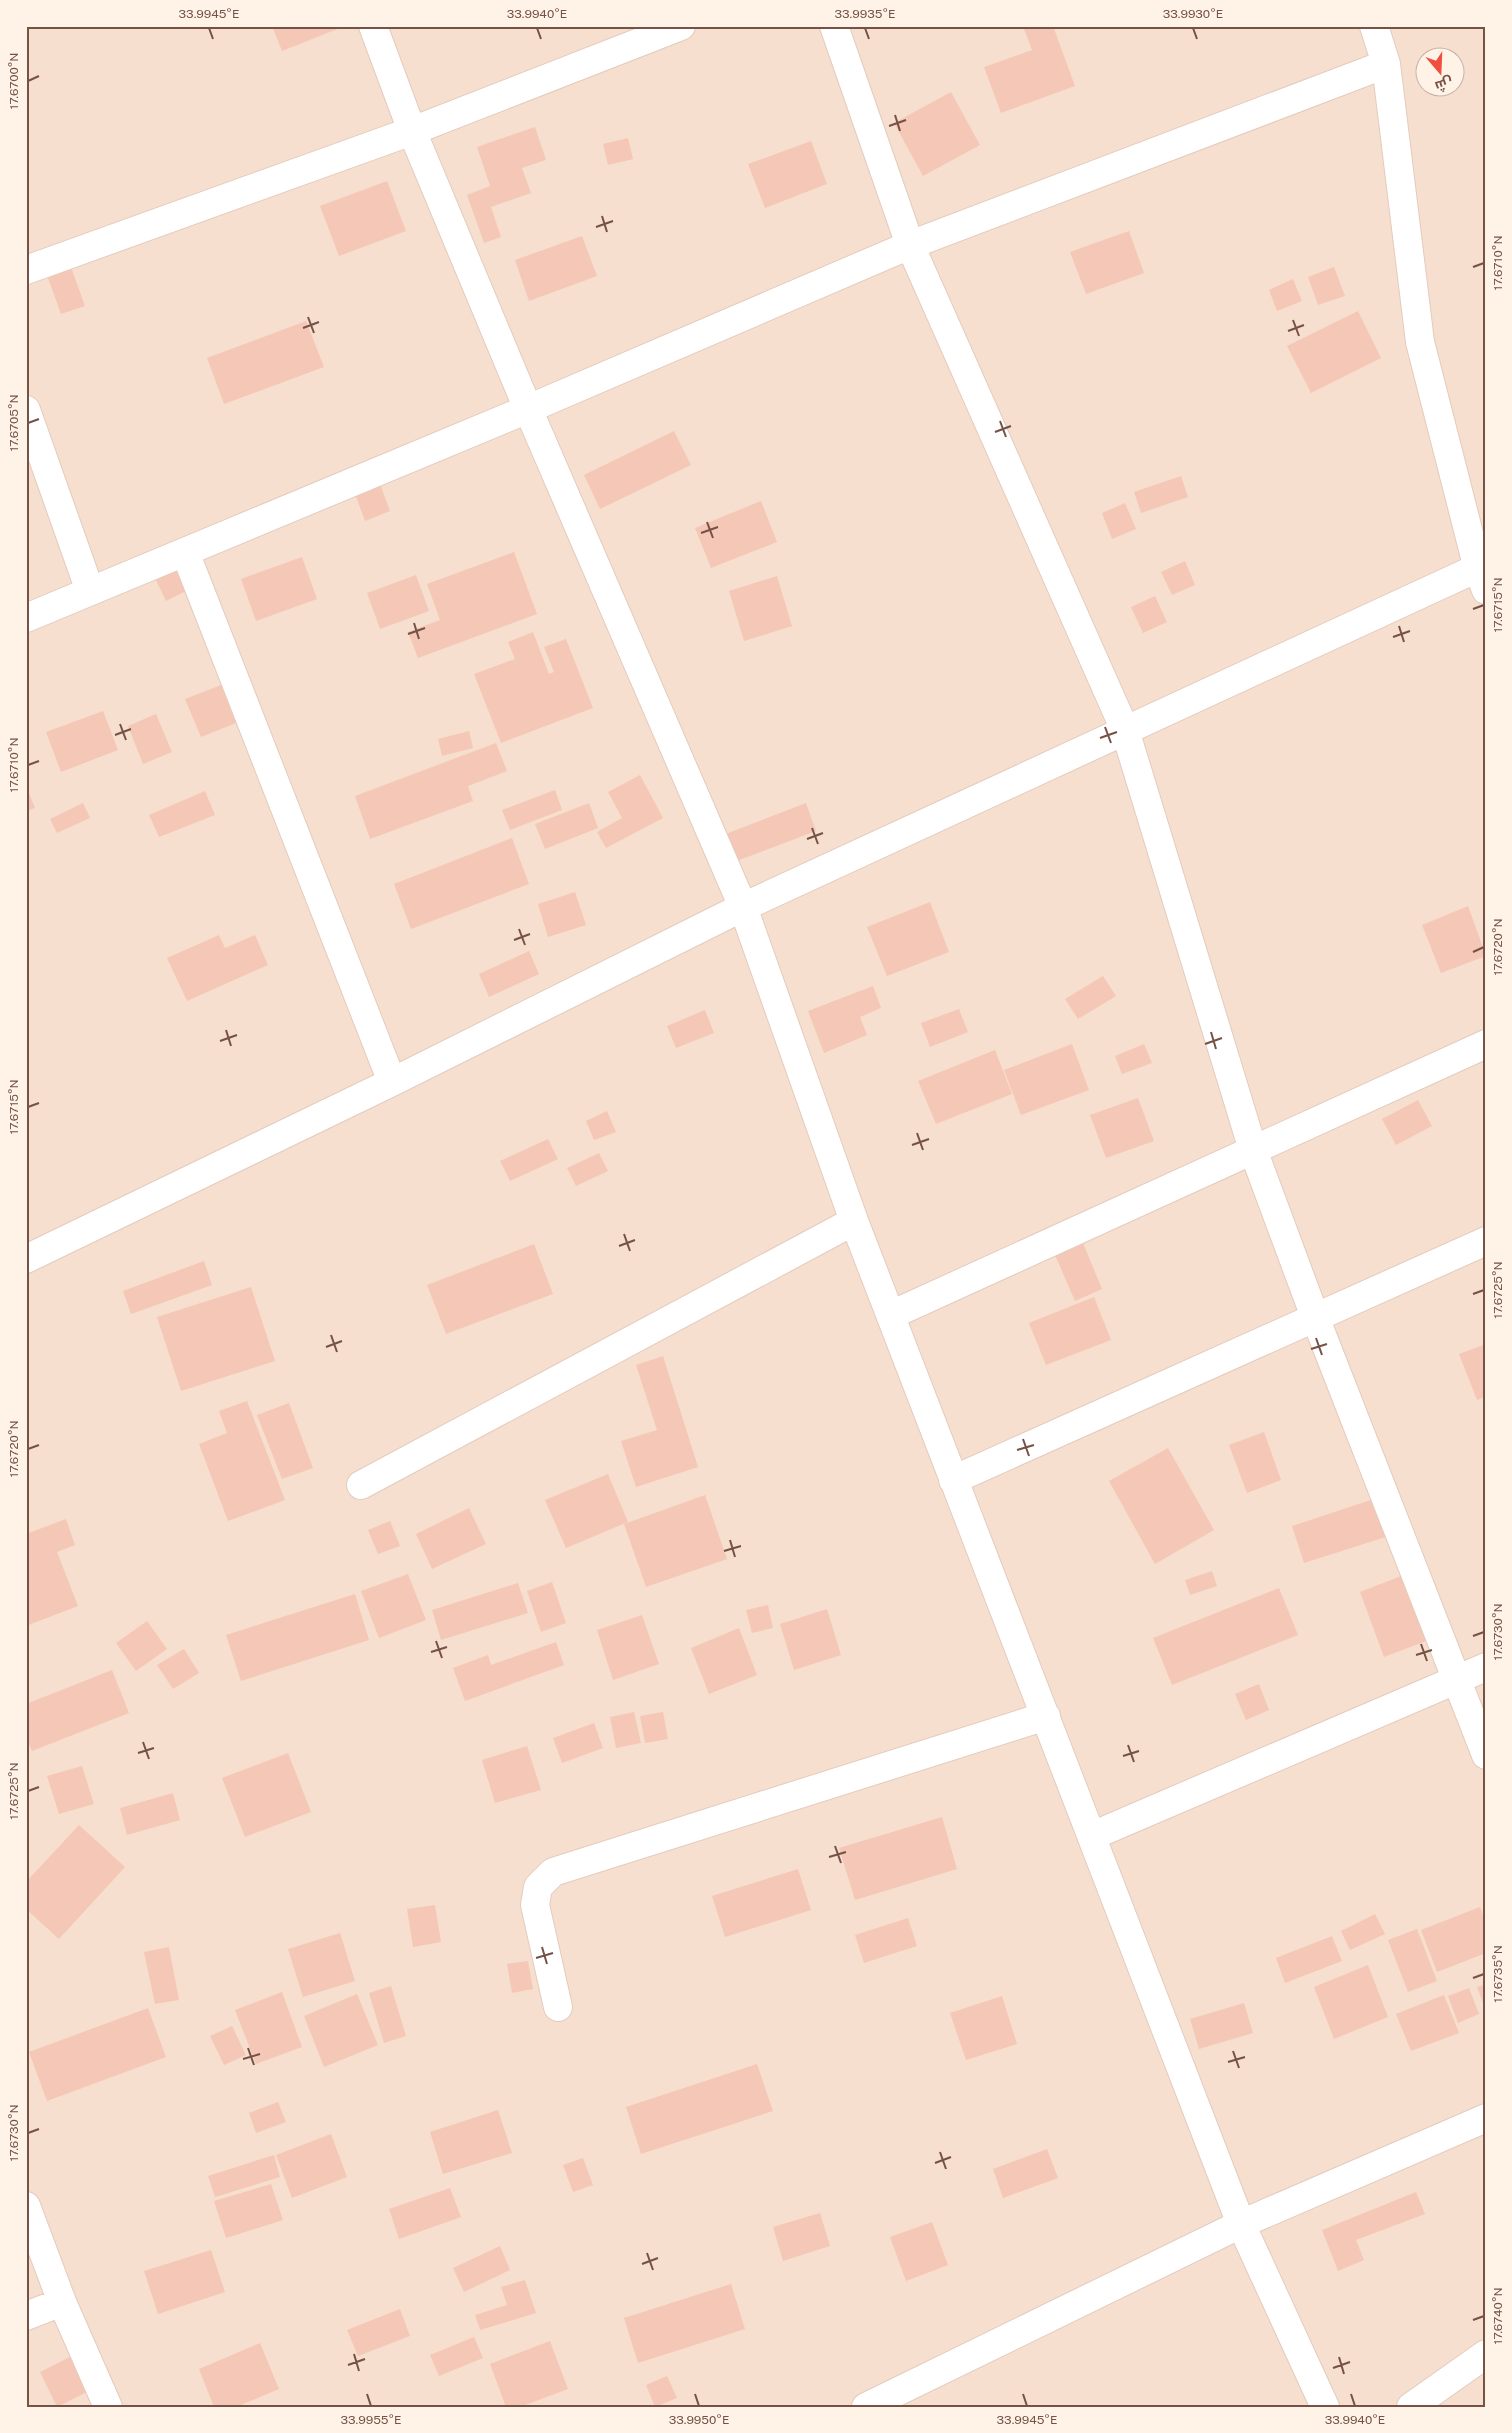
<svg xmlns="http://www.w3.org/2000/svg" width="1512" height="2433" viewBox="0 0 1512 2433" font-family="'Public Sans',Cairo,sans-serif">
	<rect width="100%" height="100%" fill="#feeee0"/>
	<!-- residential -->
	<path fill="#f6dfce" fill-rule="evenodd" d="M26,26H1486V2407H26ZM1424,58H1454V88H1424Z"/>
	<!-- building -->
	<path fill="#f5c7b6" d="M272,26H345L282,51Z
		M1023,26H1053L1075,86L1001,113L984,67L1032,50Z
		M951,92L980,145L923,176L894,123Z
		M535,127L546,160L522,168L531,193L491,207L501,237L484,243L467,195L490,186L477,147Z
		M628,138L633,159L608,165L603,144Z
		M811,141L827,184L765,208L748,164Z
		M387,181L406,231L339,256L320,206Z
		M1129,231L1144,273L1086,294L1070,252Z
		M582,236L597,276L529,301L515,260Z
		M68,259L85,306L61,314L44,267Z
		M1334,267L1345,296L1318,305L1308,277Z
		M1293,279L1302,301L1277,311L1269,290Z
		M1358,311L1381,358L1311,393L1287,346Z
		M306,321L324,367L224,404L207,358Z
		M674,431L691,465L600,509L584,475Z
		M1181,476L1188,497L1141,513L1134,492Z
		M379,481L390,511L365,521L354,491Z
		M761,501L777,542L711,568L695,528Z
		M1125,503L1136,529L1112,539L1102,513Z
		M514,552L537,614L418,658L408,632L440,620L427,584Z
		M302,557L317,599L256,621L241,579Z
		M1185,561L1195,585L1172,595L1161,572Z
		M179,565L190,589L166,601L154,576Z
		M416,575L429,611L380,629L367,593Z
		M777,576L792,626L744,641L729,591Z
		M1155,596L1167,622L1143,633L1131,607Z
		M533,632L549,674L554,672L544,647L566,639L593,708L501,743L474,674L515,659L508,642Z
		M221,685L236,723L201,737L185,699Z
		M103,711L118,750L61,772L46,732Z
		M156,714L172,752L143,764L128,726Z
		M469,731L473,748L442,756L438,739Z
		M496,743L507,771L468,786L473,801L370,839L355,796Z
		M640,775L663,818L606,848L597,832L622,818L608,792Z
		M26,786L35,808L26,811Z
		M555,790L562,810L510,830L502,810Z
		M205,791L215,815L159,837L149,815Z
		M83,803L90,818L57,833L50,819Z
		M589,803L598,828L545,849L535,824Z
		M806,803L816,831L734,862L723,835Z
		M512,838L529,884L411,929L394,884Z
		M575,892L586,925L548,937L538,904Z
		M930,902L949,952L887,976L867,927Z
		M1468,906L1486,956L1441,973L1422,925Z
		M219,935L225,948L255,935L268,965L187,1001L167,958Z
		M529,951L539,974L489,997L479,974Z
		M1103,976L1116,996L1078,1019L1065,999Z
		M873,986L881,1008L860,1017L867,1035L824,1053L808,1011Z
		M959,1009L968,1032L930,1047L921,1023Z
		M705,1010L714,1033L676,1048L667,1026Z
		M1072,1044L1089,1090L1021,1115L1004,1070Z
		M1144,1044L1152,1063L1122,1074L1115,1056Z
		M995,1050L1012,1094L936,1124L918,1081Z
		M1138,1098L1154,1141L1106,1158L1090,1115Z
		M1418,1100L1432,1126L1396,1145L1382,1119Z
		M607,1111L616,1132L594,1140L586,1121Z
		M548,1139L558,1159L510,1181L500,1161Z
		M599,1153L608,1171L576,1186L567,1168Z
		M1083,1243L1102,1289L1075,1301L1055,1255Z
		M534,1244L553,1294L446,1334L427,1285Z
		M204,1261L212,1285L131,1314L123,1291Z
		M251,1287L275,1361L181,1391L157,1317Z
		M1094,1297L1111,1340L1046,1365L1029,1323Z
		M1486,1344V1397L1477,1400L1459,1354Z
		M663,1356L698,1467L636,1487L621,1441L657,1430L636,1365Z
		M247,1401L285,1500L228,1521L199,1444L227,1433L219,1411Z
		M289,1403L313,1468L282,1479L257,1415Z
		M1264,1432L1281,1480L1247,1493L1229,1445Z
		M1168,1448L1214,1530L1155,1564L1109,1481Z
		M608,1474L628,1522L566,1548L545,1500Z
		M705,1495L727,1559L646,1587L624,1524Z
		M1383,1496L1395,1534L1304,1563L1292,1526Z
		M469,1508L486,1544L432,1569L416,1534Z
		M66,1519L75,1545L57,1552L78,1606L26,1626V1534Z
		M390,1521L400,1546L378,1554L368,1530Z
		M1212,1571L1217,1586L1190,1595L1185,1580Z
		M1409,1573L1434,1638L1384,1657L1360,1592Z
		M408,1574L426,1620L379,1638L361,1591Z
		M552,1582L566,1623L541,1632L527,1591Z
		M518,1583L528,1613L441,1640L432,1610Z
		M1279,1588L1298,1635L1172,1685L1153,1638Z
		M355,1594L369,1640L241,1681L226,1635Z
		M768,1605L773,1628L752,1633L746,1610Z
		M827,1609L841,1655L794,1670L780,1624Z
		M642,1615L659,1664L613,1680L597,1630Z
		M147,1621L167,1649L136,1671L116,1643Z
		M739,1628L757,1675L709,1694L691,1648Z
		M556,1642L564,1665L465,1701L453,1668L488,1655L491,1665Z
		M184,1649L199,1673L173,1689L157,1665Z
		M112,1670L129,1713L32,1751L26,1737V1704Z
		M1259,1684L1269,1710L1246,1720L1235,1694Z
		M634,1712L641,1743L616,1748L610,1717Z
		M663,1712L668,1739L645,1743L640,1716Z
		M594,1723L603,1748L562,1763L553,1738Z
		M527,1746L541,1790L495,1803L482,1760Z
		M288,1753L311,1812L245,1837L222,1778Z
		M82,1766L94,1804L59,1814L47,1776Z
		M173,1793L180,1820L127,1835L120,1808Z
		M942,1817L957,1869L855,1900L839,1848Z
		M79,1825L125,1867L59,1939L26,1909V1882Z
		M798,1869L811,1910L725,1937L712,1896Z
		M435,1905L441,1942L413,1947L407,1909Z
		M1480,1907L1486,1922V1953L1437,1972L1421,1930Z
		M1375,1914L1385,1934L1350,1950L1341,1931Z
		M908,1918L917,1946L864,1963L855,1935Z
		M1417,1929L1437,1981L1408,1992L1388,1940Z
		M340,1933L355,1981L303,1997L288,1949Z
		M1332,1936L1342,1961L1285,1983L1276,1958Z
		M169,1947L179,2000L155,2004L144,1952Z
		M528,1961L533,1989L512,1993L507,1964Z
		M1368,1965L1388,2017L1334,2039L1314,1987Z
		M1486,1984V2011L1477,1987Z
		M391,1986L406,2036L384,2043L369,1993Z
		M1469,1988L1479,2014L1458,2023L1448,1996Z
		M282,1992L302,2047L256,2064L235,2010Z
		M357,1994L378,2045L324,2067L304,2016Z
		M1444,1995L1459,2033L1411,2051L1396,2014Z
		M1002,1996L1017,2044L966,2060L950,2013Z
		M1244,2003L1253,2033L1199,2049L1190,2019Z
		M148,2008L166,2057L47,2101L29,2052Z
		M232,2026L246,2055L224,2065L210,2036Z
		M757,2064L773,2111L641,2154L626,2107Z
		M278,2102L286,2122L256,2133L249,2113Z
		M498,2110L512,2153L443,2174L430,2132Z
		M331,2134L347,2177L292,2198L276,2155Z
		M1047,2149L1058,2178L1003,2198L993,2169Z
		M274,2155L280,2177L215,2197L208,2176Z
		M583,2158L593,2185L573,2192L563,2165Z
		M271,2184L283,2220L226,2238L214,2201Z
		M450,2188L461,2217L399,2239L389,2209Z
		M1416,2192L1425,2214L1356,2240L1364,2260L1338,2271L1322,2230Z
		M820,2213L830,2246L783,2261L773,2227Z
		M932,2222L948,2265L906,2281L890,2237Z
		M500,2246L510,2270L464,2292L453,2268Z
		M211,2250L225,2292L158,2314L144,2271Z
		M525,2280L536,2313L480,2330L475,2315L507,2305L501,2287Z
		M731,2284L745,2329L638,2363L624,2318Z
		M400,2309L410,2336L358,2356L347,2330Z
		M474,2337L483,2358L439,2376L430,2355Z
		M550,2341L568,2389L520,2407H506L490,2364Z
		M260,2343L279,2389L236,2407H214L199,2369Z
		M78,2353L95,2388L57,2407L40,2372Z
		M667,2376L677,2398L655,2407L646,2385Z"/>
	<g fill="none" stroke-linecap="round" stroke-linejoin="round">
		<!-- minor casing -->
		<g stroke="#e4cbbe" stroke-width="30">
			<path id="minor" d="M373,26L412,131L528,409L743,907L854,1221L1241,2224L1325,2407
				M834,26L910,245L1125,730L1253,1150L1315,1317L1486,1755
				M1374,26L1386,64L1420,342L1478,569L1486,590
				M26,270L412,131L681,26
				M26,410L90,591
				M185,552L392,1082
				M26,618L528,409L910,245L1386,64
				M26,1259L392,1082L743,907L1486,564
				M891,1315L1486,1044
				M953,1480L1486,1241
				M361,1485L854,1221
				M1092,1836L1486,1667
				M558,2007L535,1905L538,1887L553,1872L1046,1716
				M26,2206L62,2302L108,2407
				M26,2316L62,2302
				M866,2407L1241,2224L1486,2118
				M1411,2407L1486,2354"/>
		</g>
		<!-- minor -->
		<use href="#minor" stroke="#fff" stroke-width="28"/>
	</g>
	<!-- ticks -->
	<path fill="none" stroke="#755146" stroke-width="2" d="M209,28L213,39M537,28L541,39M865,28L869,39M1193,28L1197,39M28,81L39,76M895,115L900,131M889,126L906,120M602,216L607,232M596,227L613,221M1473,267L1484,263M308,317L314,333M1293,320L1299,336M303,328L319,322M1288,331L1304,325M1000,421L1006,437M28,423L39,419M995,432L1011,426M707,522L713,538M701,533L718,527M1473,609L1484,605M414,623L419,639M1399,626L1404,642M408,634L425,628M1393,637L1410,631M120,724L126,740M1105,727L1111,743M115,735L131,729M1100,738L1117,732M28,765L39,761M812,828L818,844M807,839L823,833M519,929L525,945M514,940L530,934M1473,952L1484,947M226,1030L231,1046M1211,1032L1216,1049M220,1041L237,1035M1205,1044L1222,1038M28,1107L39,1103M917,1133L923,1150M912,1145L929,1139M624,1234L630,1251M619,1246L635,1240M1473,1294L1484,1290M331,1335L337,1352M1316,1338L1322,1355M326,1347L342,1341M1311,1349L1327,1344M1023,1439L1029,1456M28,1449L39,1445M1017,1450L1034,1445M730,1540L735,1557M724,1551L741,1546M1473,1636L1484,1632M436,1641L442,1658M1421,1644L1427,1661M431,1652L447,1647M1416,1655L1432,1650M143,1742L149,1759M1128,1745L1134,1762M138,1753L154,1748M1123,1756L1139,1751M28,1791L39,1787M835,1846L841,1863M829,1857L846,1852M542,1947L547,1964M536,1958L553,1953M1473,1978L1484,1974M248,2048L254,2065M1233,2051L1239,2068M243,2059L260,2054M1228,2062L1245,2057M28,2133L39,2129M940,2152L946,2169M935,2163L951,2157M647,2253L653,2270M642,2264L658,2258M1473,2320L1484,2316M354,2354L359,2371M1339,2357L1344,2374M348,2365L365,2359M1333,2368L1350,2362M367,2394L371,2406M695,2394L699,2406M1023,2394L1027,2406M1351,2394L1355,2406"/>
	<!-- border -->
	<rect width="1512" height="2433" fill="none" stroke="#fff3e7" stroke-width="55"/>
	<!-- north arrow -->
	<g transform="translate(1440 72) rotate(161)"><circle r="24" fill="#fff3e7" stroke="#c8b2a7"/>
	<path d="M0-4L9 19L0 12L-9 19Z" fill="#f04f3d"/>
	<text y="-8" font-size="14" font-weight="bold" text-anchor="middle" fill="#755146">ش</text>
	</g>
	<rect x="28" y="28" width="1456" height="2378" fill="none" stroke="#755146" stroke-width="2"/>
	<g font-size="12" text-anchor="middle" fill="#755146">
		<text x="209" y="18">33.9945°E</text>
		<text x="537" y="18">33.9940°E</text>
		<text x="865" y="18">33.9935°E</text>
		<text x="1193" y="18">33.9930°E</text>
		<text transform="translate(14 81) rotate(-90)" y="4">17.6700°N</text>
		<text transform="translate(1498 263) rotate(-90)" y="4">17.6710°N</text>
		<text transform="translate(14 423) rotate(-90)" y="4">17.6705°N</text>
		<text transform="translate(1498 605) rotate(-90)" y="4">17.6715°N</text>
		<text transform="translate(14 765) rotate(-90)" y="4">17.6710°N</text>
		<text transform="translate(1498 947) rotate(-90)" y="4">17.6720°N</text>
		<text transform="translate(14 1107) rotate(-90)" y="4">17.6715°N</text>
		<text transform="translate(1498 1290) rotate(-90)" y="4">17.6725°N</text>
		<text transform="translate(14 1449) rotate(-90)" y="4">17.6720°N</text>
		<text transform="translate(1498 1632) rotate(-90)" y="4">17.6730°N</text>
		<text transform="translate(14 1791) rotate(-90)" y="4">17.6725°N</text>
		<text transform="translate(1498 1974) rotate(-90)" y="4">17.6735°N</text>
		<text transform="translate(14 2133) rotate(-90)" y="4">17.6730°N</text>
		<text transform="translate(1498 2316) rotate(-90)" y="4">17.6740°N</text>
		<text x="371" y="2424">33.9955°E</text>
		<text x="699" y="2424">33.9950°E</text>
		<text x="1027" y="2424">33.9945°E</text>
		<text x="1355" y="2424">33.9940°E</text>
	</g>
</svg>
